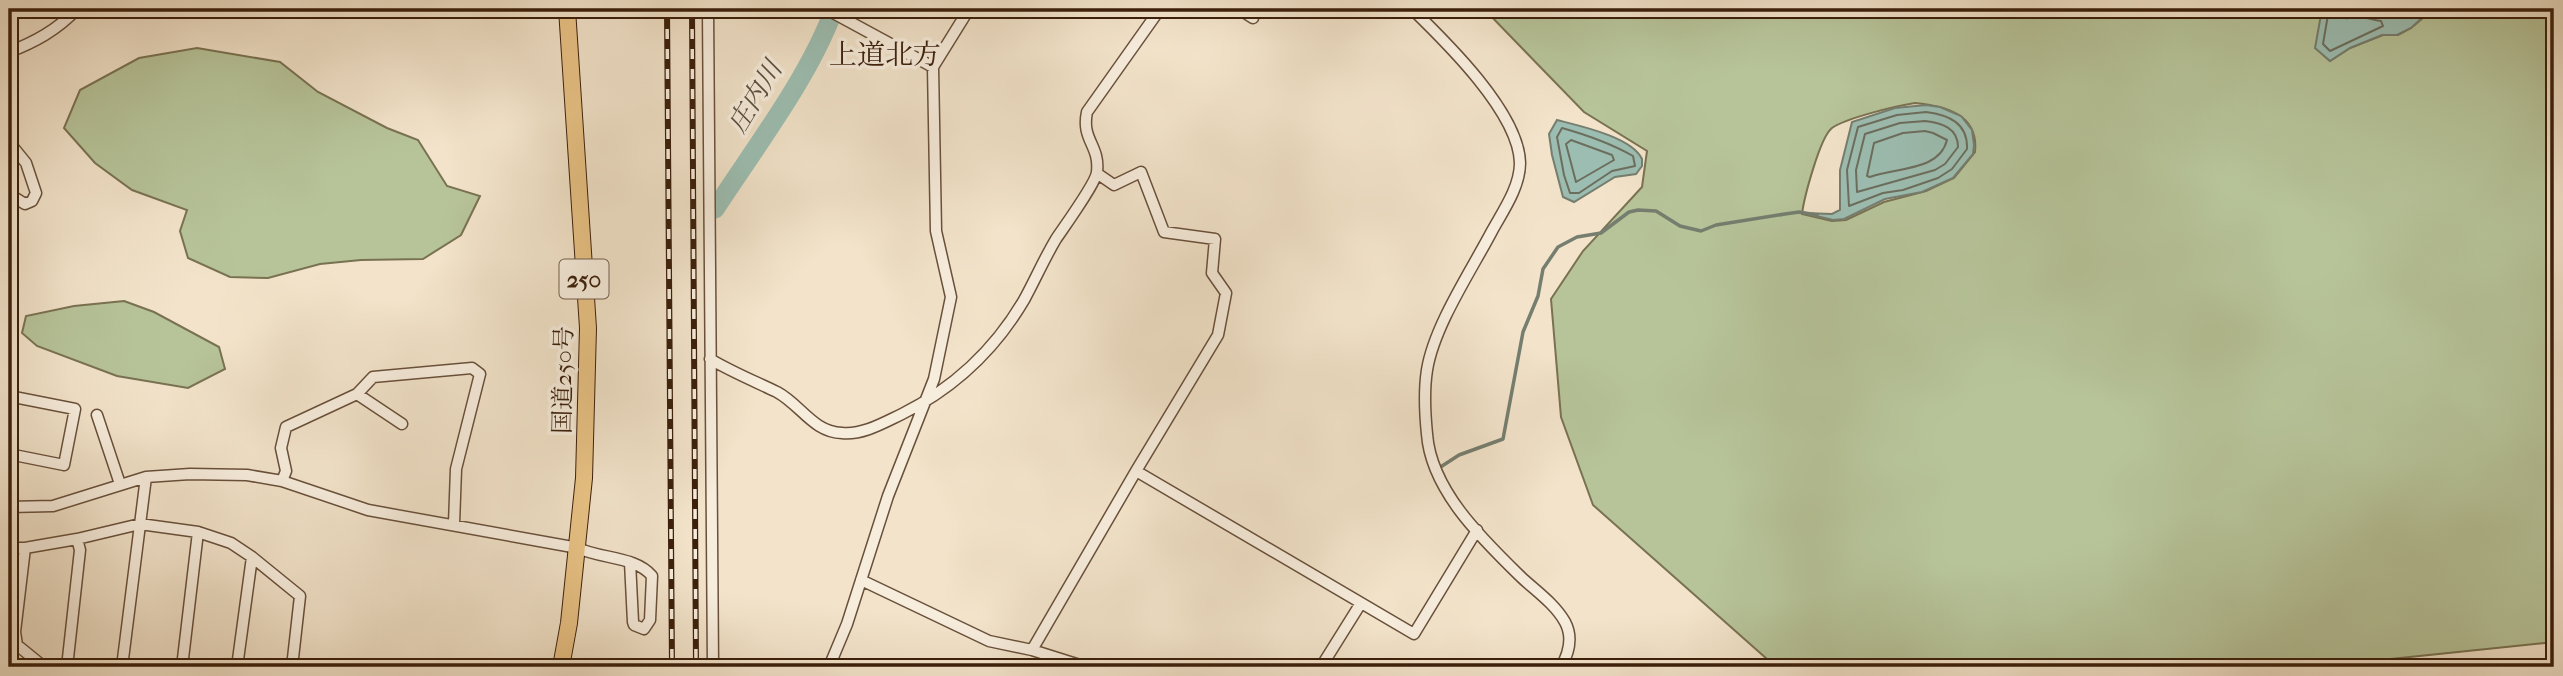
<svg xmlns="http://www.w3.org/2000/svg" width="2563" height="676" viewBox="0 0 2563 676" font-family="'IM FELL French Canon','Noto Serif JP',serif">
	<rect width="100%" height="100%" fill="#f2e3ca"/>
	<filter id="stains"><feTurbulence type="fractalNoise" baseFrequency=".00286" numOctaves="4"/><feColorMatrix values="0 0 0 0 .2 0 0 0 0 .09 0 0 0 0 .02 0 0 0 .5 -.17"/></filter>
	<radialGradient id="worn" r=".72"><stop offset=".6" stop-color="#630" stop-opacity="0"/><stop offset="1" stop-color="#630" stop-opacity=".3"/></radialGradient>
	<!-- green -->
	<path fill="#b7c49a" stroke="#797252" stroke-width="2" fill-rule="evenodd" d="M1484,9H2323L2316,48L2330,61L2350,48L2383,35H2398L2411,28L2423,18L2417,12L2410,11L2386,15L2346,13L2333,9H2554V642L2333,665L2332,667H1776L1593,505L1561,417L1551,299L1583,251L1642,187L1647,151L1584,112ZM1915,103C1945,106 1979,114 1975,152L1954,178L1926,191L1884,202L1846,220L1832,221L1802,214C1804,198 1820,137 1832,128C1846,118 1896,106 1915,103Z
		M197,48L280,62L318,92L387,128L418,140L447,186L480,196L461,235L423,259L361,260L320,264L268,278L230,277L188,258L180,231L187,210L132,190L95,163L64,128L80,90L139,58Z
		M124,301L154,312L219,347L225,369L188,388L117,376L37,346L22,333L26,316L74,306Z"/>
	<!-- water -->
	<path fill="#9cbeb2" stroke="#757e6f" stroke-width="2" d="M2322,9L2386,15L2409,10L2417,12L2423,17L2411,28L2397,35H2382L2350,48L2330,61L2315,48Z
		M1926,105L1940,107L1961,116L1972,130L1974,145L1973,154L1953,178L1922,192L1885,199L1844,219L1833,220L1804,213L1832,214L1840,210V170L1852,122L1895,108Z
		M1557,120C1580,126 1632,137 1642,159V166L1636,174L1615,177L1574,202L1563,197L1552,155L1549,134Z"/>
	<g fill="none" stroke-linecap="round" stroke-linejoin="round">
		<!-- shore -->
		<path stroke="#6c6e5e" stroke-width="2" d="M2329,9L2323,44L2330,51L2383,26L2381,21C2374,20 2368,18 2362,17C2353,15 2348,22 2338,15L2337,9
			M1926,112C1949,115 1968,123 1967,149L1952,169L1938,178L1903,190L1883,193L1849,206L1847,170L1858,127L1897,115Z
			M1925,121C1942,123 1958,128 1958,147L1945,164L1935,170L1857,192L1856,170L1865,134L1900,123Z
			M1562,128C1587,135 1610,143 1633,156L1635,166L1612,171L1579,193H1570L1564,175L1557,137Z
			M1925,131L1933,133L1947,140C1939,172 1895,167 1870,177L1867,176L1874,143L1903,133Z
			M1571,140L1612,155L1614,160L1576,182L1566,144Z"/>
		<!-- stream -->
		<path stroke="#757e6f" stroke-width="3.5" d="M1439,468L1459,455L1503,439L1523,332L1538,296L1543,269L1558,247L1577,237L1601,233L1629,212L1638,210L1656,211L1680,226L1701,231L1716,225L1785,214L1799,212L1817,215"/>
		<!-- river -->
		<path stroke="#9cbeb2" stroke-width="19" d="M715,209C754,149 810,76 834,9"/>
		<!-- minor casing -->
		<g stroke="#69503b" stroke-width="13">
			<path id="minor" d="M708,9L713,667
				M826,9L933,67
				M1239,9L1253,18
				M1412,9C1446,42 1519,113 1520,163C1520,187 1503,211 1492,231C1471,271 1434,326 1427,370C1424,389 1425,414 1427,434C1431,490 1482,539 1521,577C1536,591 1555,604 1565,622C1573,637 1569,653 1561,667
				M9,52C35,42 57,30 77,9
				M9,142L26,163L36,193L32,201L25,204L9,194
				M710,359C732,372 754,381 777,392C801,405 813,432 842,433C863,435 883,423 902,414C954,388 994,351 1024,300C1035,280 1044,259 1056,239C1064,227 1096,183 1097,172C1100,145 1081,140 1087,112L1160,9
				M357,394L402,424
				M9,396L75,409L64,465L9,454
				M97,415L120,484
				M1136,471L1414,634L1477,530
				M282,481L286,471L281,448L286,427L357,394L373,377L472,368L480,374L456,469L454,524
				M9,507L53,506L146,477L190,474L247,475L282,481L368,510L578,548C601,559 635,556 652,576L650,620L644,629L634,625L633,622L630,562
				M9,548H25L77,539L140,524L198,532L231,543L252,557L300,596L292,667
				M861,580L989,641L1032,650L1086,667
				M9,631L15,632L17,645L44,667
				M15,632L25,548
				M1032,650L1136,471L1218,335L1226,293L1212,273L1215,239L1164,232L1141,172L1114,185L1098,174
				M67,667L80,550L77,539
				M122,667L146,477
				M182,667L198,532
				M237,667L252,557
				M829,667L847,624L888,496L934,379L951,297L936,231L933,67L969,9
				M1321,667L1361,603"/>
		</g>
		<!-- highway casing -->
		<g stroke="#3b1f0b" stroke-width="18">
			<path id="highway" d="M561,667L569,623L584,478L588,328L567,9"/>
		</g>
		<!-- minor -->
		<use href="#minor" stroke="#f7eddd" stroke-width="10"/>
		<!-- highway -->
		<use href="#highway" stroke="#e9c285" stroke-width="16"/>
		<!-- rail casing -->
		<g stroke="#3b1f0b" stroke-width="6">
			<path id="rail" d="M667,9L672,667
				M692,9L696,667"/>
		</g>
		<!-- rail -->
		<use href="#rail" stroke="#f7eddd" stroke-width="3.5" stroke-dasharray="10" stroke-linecap="butt"/>
	</g>
	<g text-anchor="middle" dominant-baseline="central" stroke-width="7" stroke-linejoin="round" paint-order="stroke">
		<!-- shield labels -->
		<rect fill="#f7eddd" stroke="#735d4a" stroke-width="2" x="559.5" y="259.5" width="49" height="39" rx="5"/>
		<g font-size="23" font-weight="bold" fill="#3b1f0b">
			<text x="584" y="279">250</text>
		</g>
		<!-- street labels -->
		<g font-size="24" fill="#3b1f0b" stroke="#f7eddd">
			<text transform="translate(563 380) rotate(-89)">国道250号</text>
		</g>
		<!-- water labels -->
		<g font-size="26" font-style="italic" fill="#584f3d" stroke="#f7eddd">
			<text transform="translate(755 97) rotate(-59)">庄内川</text>
		</g>
		<!-- quarter labels -->
		<g font-size="28" fill="#3b1f0b" stroke="#f7eddd">
			<text x="885" y="54">上道北方</text>
		</g>
	</g>
	<!-- margin -->
	<rect width="2563" height="676" fill="none" stroke="#f2e3ca" stroke-width="35"/>
	<rect x="10" y="10" width="2542" height="655" fill="none" stroke="#3b1f0b" stroke-width="3.5"/>
	<rect x="18" y="18" width="2528" height="641" fill="none" stroke="#3b1f0b" stroke-width="2"/>
	<rect width="100%" height="100%" filter="url(#stains)"/>
	<rect width="100%" height="100%" fill="url(#worn)"/>
</svg>
